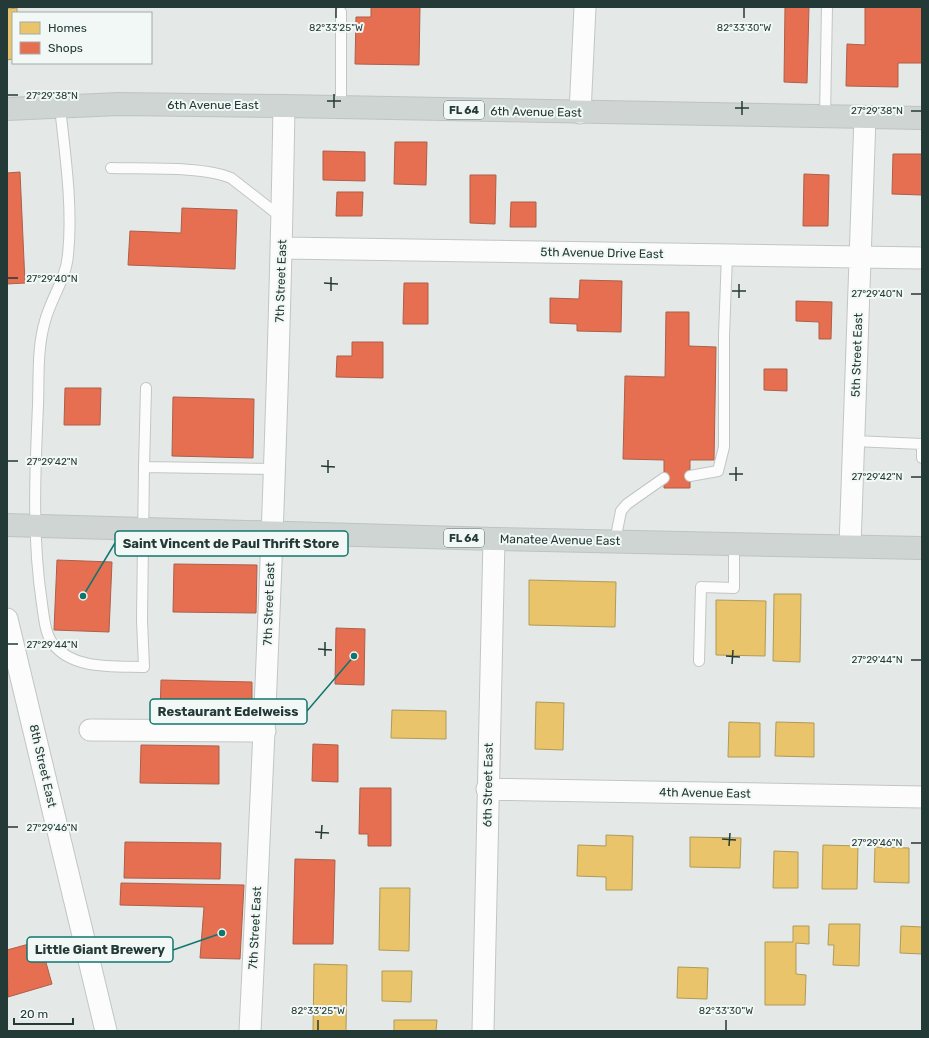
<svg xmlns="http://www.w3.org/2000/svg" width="929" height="1038" viewBox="0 0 929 1038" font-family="Rubik,sans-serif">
	<rect width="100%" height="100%" fill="#e4e9e7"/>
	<!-- homes -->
	<path fill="#e9c46a" stroke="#ae9b5a" d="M7,7L9,9L17,8V13H13V59L7,60Z
		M529,580L616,582L615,627L529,625Z
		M774,594H801L800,662L773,661Z
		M716,600L766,601L765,656L716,655Z
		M536,702L564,703L563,750L535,749Z
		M392,710L446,711V739L391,738Z
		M729,722L760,723V757H728Z
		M776,722L814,723V757L775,756Z
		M606,835L633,836L632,890H606V877L577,876L578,845L606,846Z
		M690,837L741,838L740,868L690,867Z
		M823,845L858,846L857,889H822Z
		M875,847L909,848V883L874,882Z
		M774,851L798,852V888H773Z
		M380,888H410L409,951L379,950Z
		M829,924H860L859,966L833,965L834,945H828Z
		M793,926H809V944L796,943V974L806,975L805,1005H765V942H793Z
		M901,926L922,927V954L900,953Z
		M314,964L347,965L346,1031H313Z
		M678,967L708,968L707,999L677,998Z
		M382,971H412L411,1002L382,1001Z
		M394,1020H437L436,1031H394Z"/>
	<!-- shops -->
	<path fill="#e76f51" stroke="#ac5f49" d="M371,7H420L419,65L355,64L356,17H371Z
		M785,7H809L807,83L784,82Z
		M865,7H922V63H898V87L846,86L847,44L865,45Z
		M395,142H427L426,185L394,184Z
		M323,151L365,152V181L323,180Z
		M893,154H922V195L892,194Z
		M20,172L25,283L7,284V173Z
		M804,174L829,175L828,226H803Z
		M470,175H496L495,224L470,223Z
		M337,192H363L362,216H336Z
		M511,202H536V227H510Z
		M182,208L237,210L235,269L128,265L130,231L181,233Z
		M580,280L622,281L621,332L577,331V324L550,323V298L579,299Z
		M404,283H428V324H403Z
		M796,301L832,302L831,339H819V322L796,321Z
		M666,312H689V346L716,347L714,460H690V488H664V460L623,459L625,376L665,377Z
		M352,342H383V378L336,377L337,356H352Z
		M764,369H787V391L764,390Z
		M65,388H101L100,425H64Z
		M173,397L254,399L253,458L172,456Z
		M57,560L112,562L109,632L54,630Z
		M174,564L257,565L256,613L173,612Z
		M336,628L365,629L364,685L335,684Z
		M161,680L252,682V720L160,718Z
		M313,744L338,745V782L312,781Z
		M141,745L219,746V784L140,783Z
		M360,788H391V846H368V834H359Z
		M125,842L221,843L220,879L124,878Z
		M295,859L335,860L333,944H293Z
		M121,883L244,885L240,959L200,958L204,907L120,905Z
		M40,941L52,984L8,997L7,950Z"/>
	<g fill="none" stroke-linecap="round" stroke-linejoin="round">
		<!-- service casing -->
		<g stroke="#c1c6c4" stroke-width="12">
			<path id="service" d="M60,107C65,154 73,207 68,255C66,279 51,298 45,321C37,348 39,378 38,405C35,472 32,538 42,604C44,617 45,634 53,644C73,670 114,666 144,667L142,620L144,467L274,469
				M341,108V12
				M825,116L827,7
				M111,168C143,169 204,166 231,178L281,217
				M854,441L922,444V458
				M144,467L146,388
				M690,476L718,471L724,447V335L727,255
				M615,541L621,511L627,504L664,478
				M699,661L701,587L734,588V544"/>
		</g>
		<!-- minor casing -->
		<g stroke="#c1c6c4" stroke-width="23">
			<path id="minor" d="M580,113L585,7
				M282,248L922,258
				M850,546L865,117
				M7,619L106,1031
				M90,730L265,731
				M487,789L922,797
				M250,1031C265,723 279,414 284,106
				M483,1031L494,539"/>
		</g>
		<!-- primary casing -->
		<g stroke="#bdc4c3" stroke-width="24">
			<path id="primary" d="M7,109L119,104L284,106L922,118
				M7,525L494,539L922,548"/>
		</g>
		<!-- service -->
		<use href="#service" stroke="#fbfcfb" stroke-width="10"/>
		<!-- minor -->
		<use href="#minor" stroke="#fbfcfb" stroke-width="21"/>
		<!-- primary -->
		<use href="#primary" stroke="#ced5d3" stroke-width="22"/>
	</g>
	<!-- ticks -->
	<path fill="none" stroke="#243a36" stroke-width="1.5" d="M336,18V8M744,18V8M8,95H18M327,101H341M334,108V94M735,108H749M911,111H921M742,115V101M8,278H18M324,283L338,284M331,291V277M732,291H746M911,294H921M739,298V284M8,461H18M321,466L335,467M328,473V460M729,474H743M911,477H921M736,481V467M8,644H18M318,649L332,650M325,656V642M726,656L740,657M911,660H921M732,664L733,650M8,827H18M315,832L329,833M321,839L322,825M722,839L736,840M911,843H921M729,846L730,833M318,1030V1020M726,1030V1020"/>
	<g text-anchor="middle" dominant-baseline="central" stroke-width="4" stroke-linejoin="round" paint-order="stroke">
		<!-- shield labels -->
		<g fill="#f2f8f6" stroke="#627370" stroke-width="1">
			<rect x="444" y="101" width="40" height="18" rx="3"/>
			<rect x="444" y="529" width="40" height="18" rx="3"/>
		</g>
		<g font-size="11" font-weight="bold" fill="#243a36">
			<text x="464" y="110">FL 64</text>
			<text x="464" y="538">FL 64</text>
		</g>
		<!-- street labels -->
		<g font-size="12" fill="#243a36" stroke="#f2f8f6">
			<text x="213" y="105">6th Avenue East</text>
			<text transform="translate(536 112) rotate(1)">6th Avenue East</text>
			<text transform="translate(602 253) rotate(1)">5th Avenue Drive East</text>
			<text transform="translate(281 281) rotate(-88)">7th Street East</text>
			<text transform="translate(857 355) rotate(-88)">5th Street East</text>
			<text transform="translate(560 540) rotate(1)">Manatee Avenue East</text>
			<text transform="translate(269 604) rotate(-88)">7th Street East</text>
			<text transform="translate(43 766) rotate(77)">8th Street East</text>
			<text transform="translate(488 785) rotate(-89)">6th Street East</text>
			<text transform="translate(705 793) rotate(1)">4th Avenue East</text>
			<text transform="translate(255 928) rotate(-87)">7th Street East</text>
		</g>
	</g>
	<g font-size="10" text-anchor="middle" fill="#243a36" stroke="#f2f8f6" stroke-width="4" stroke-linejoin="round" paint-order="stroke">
		<text x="336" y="31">82°33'25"W</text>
		<text x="744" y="31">82°33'30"W</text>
		<text x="52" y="99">27°29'38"N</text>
		<text x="877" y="114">27°29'38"N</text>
		<text x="52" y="282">27°29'40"N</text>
		<text x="877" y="297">27°29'40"N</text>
		<text x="52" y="465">27°29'42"N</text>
		<text x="877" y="480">27°29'42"N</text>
		<text x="52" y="648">27°29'44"N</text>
		<text x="877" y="663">27°29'44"N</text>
		<text x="52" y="831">27°29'46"N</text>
		<text x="877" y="846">27°29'46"N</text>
		<text x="318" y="1014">82°33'25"W</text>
		<text x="726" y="1014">82°33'30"W</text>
	</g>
	<!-- callouts -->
	<path fill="none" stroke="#0f766e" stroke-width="1.5" d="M83 596L115 543M354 656L307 711M222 933L173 950"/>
	<g fill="#0f766e" stroke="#f2f8f6" stroke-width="1.5">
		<circle cx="83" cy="596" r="4"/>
		<circle cx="354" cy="656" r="4"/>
		<circle cx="222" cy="933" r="4"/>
	</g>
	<g fill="#f2f8f6" stroke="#0f766e" stroke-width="1.5">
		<rect x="115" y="531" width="233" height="25" rx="4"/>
		<rect x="150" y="699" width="157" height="25" rx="4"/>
		<rect x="27" y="937" width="146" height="25" rx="4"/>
	</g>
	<g font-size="13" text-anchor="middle" font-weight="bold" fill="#243a36">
		<text x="231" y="548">Saint Vincent de Paul Thrift Store</text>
		<text x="228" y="716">Restaurant Edelweiss</text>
		<text x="100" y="954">Little Giant Brewery</text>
	</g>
	<!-- border -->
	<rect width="929" height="1038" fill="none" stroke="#243a36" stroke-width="16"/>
	<!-- legend -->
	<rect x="12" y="12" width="140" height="52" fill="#f2f8f6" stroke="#a0aca9"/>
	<rect x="20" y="22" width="20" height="12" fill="#e9c46a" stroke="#a0aca9"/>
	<text x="48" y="32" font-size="12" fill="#243a36">Homes</text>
	<rect x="20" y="42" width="20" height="12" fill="#e76f51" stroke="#a0aca9"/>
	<text x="48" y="52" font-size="12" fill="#243a36">Shops</text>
	<!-- scale -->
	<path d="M14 1018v6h59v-6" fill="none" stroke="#243a36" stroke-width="2"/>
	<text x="20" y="1018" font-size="12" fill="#243a36" stroke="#f2f8f6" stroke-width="3" paint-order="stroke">20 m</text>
</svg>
